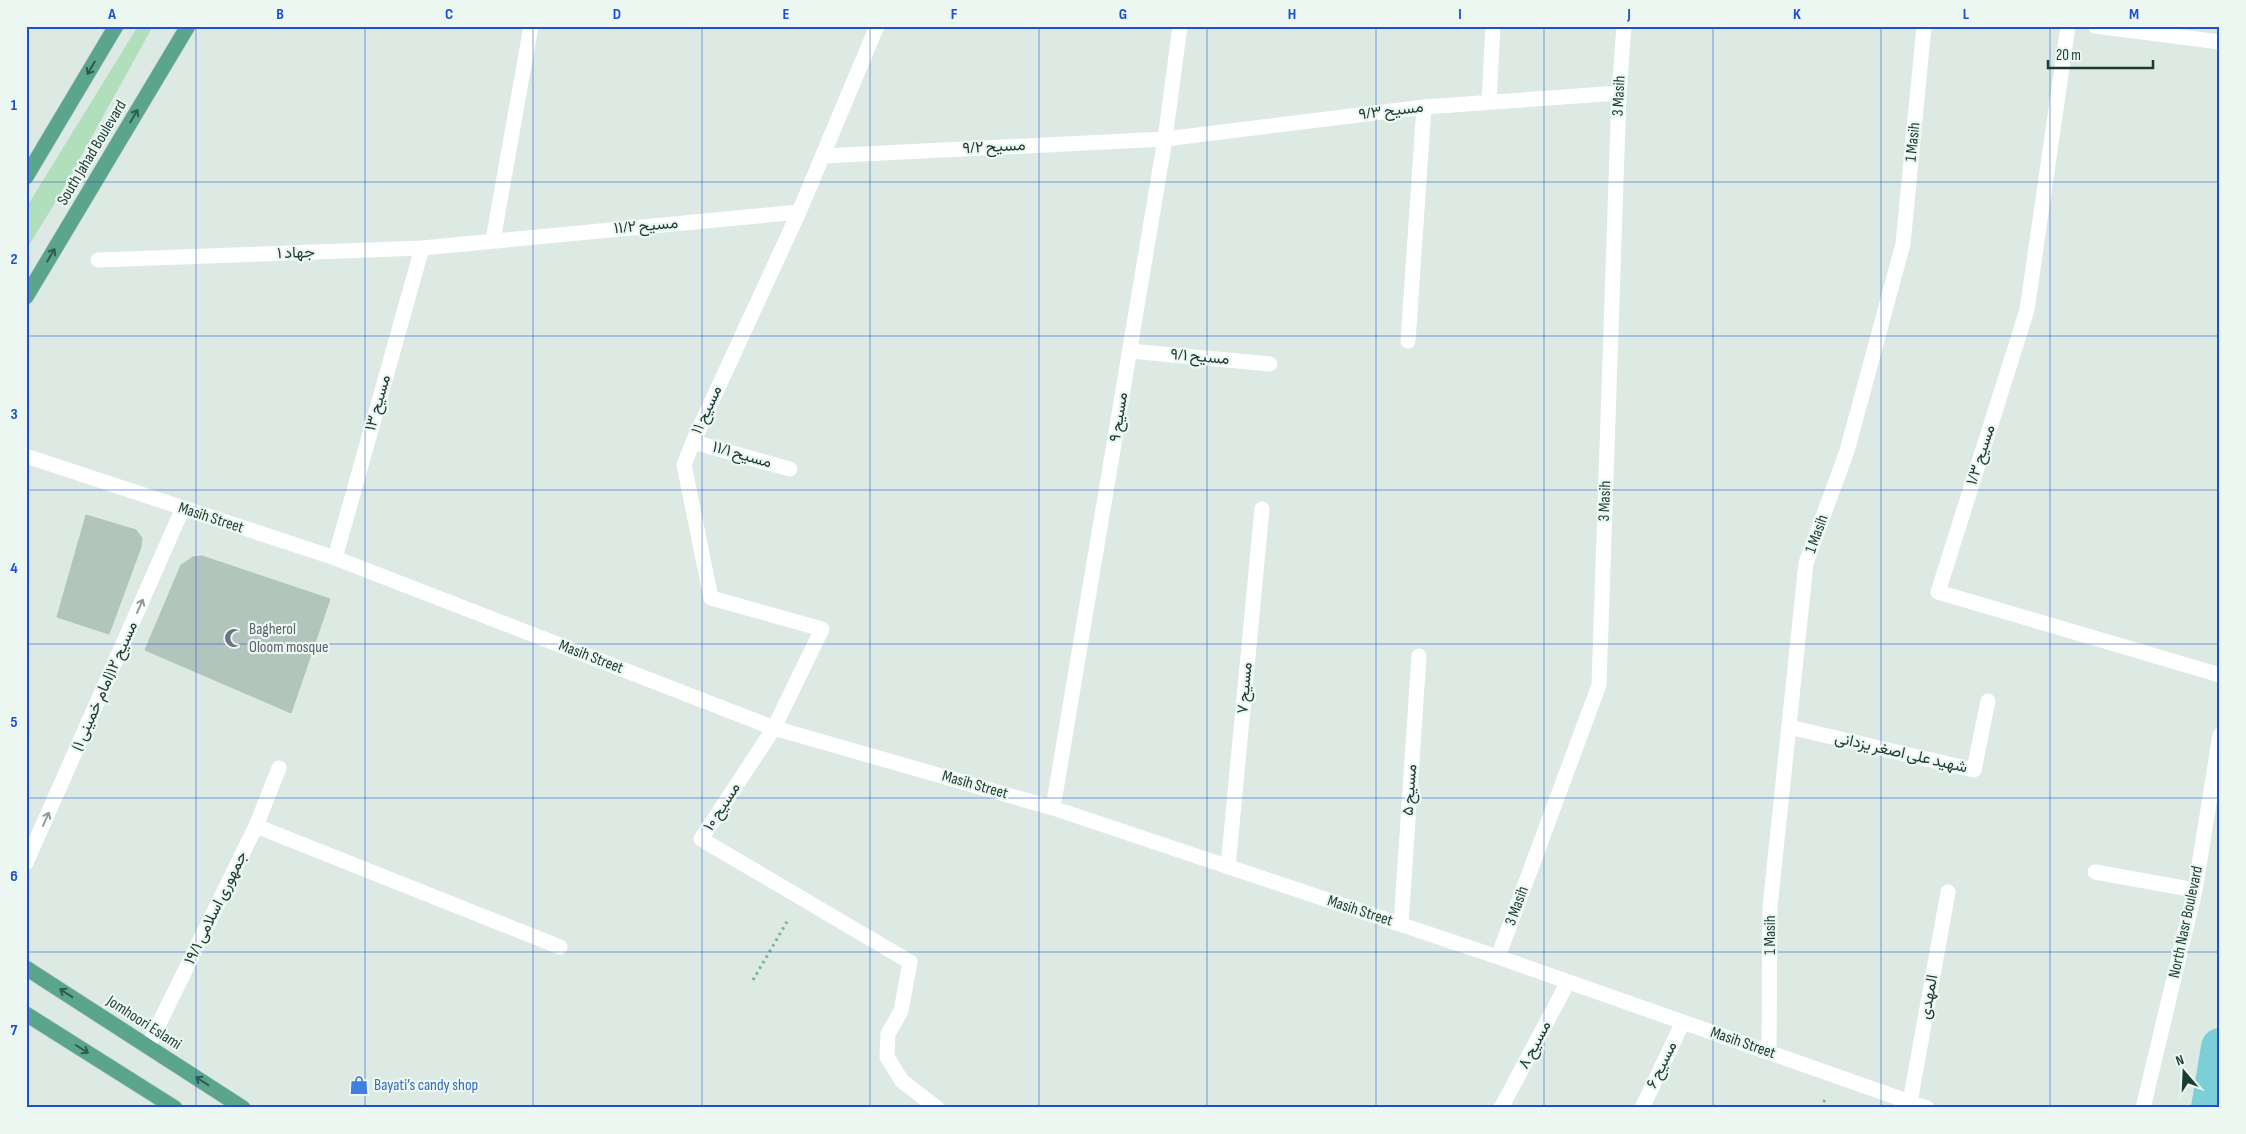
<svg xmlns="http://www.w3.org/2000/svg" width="2246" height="1134" viewBox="0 0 2246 1134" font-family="'Sofia Sans Condensed',Vazirmatn,sans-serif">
	<rect width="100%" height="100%" fill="#dceae3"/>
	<!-- green -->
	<path fill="#b1dfbb" d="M138,26H153L58,198L26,250V208Z"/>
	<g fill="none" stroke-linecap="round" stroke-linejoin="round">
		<!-- canal -->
		<path stroke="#7cced7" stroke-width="38" d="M2210,1108L2220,1047"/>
	</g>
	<!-- building -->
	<path fill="#b1c5bc" stroke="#aec4ba" d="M86,515L136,530L142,538L141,547L109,634L57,617Z
		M202,556L330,599L291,713L145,650L181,565L193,557Z"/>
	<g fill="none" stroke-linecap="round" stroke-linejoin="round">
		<!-- major casing -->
		<g stroke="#bbc4c1" stroke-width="16">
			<path id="major" d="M26,177L116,26
				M26,297L188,26
				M26,968L243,1108
				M26,1014L175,1108"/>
		</g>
		<!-- path -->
		<path stroke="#78b29d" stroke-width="3" stroke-dasharray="2.5 4" stroke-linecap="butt" d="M753,980L788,920
			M1821,1108L1825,1099"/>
		<!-- minor -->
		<path stroke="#fff" stroke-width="15" d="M877,26L799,212L693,442L684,465L711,598L822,629L774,728L701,839L910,962L901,1011L888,1034L887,1057L902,1081L937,1108
			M2068,26L2027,310L1938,592L2220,675
			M2095,26L2220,42
			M1489,102L1493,26
			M823,156L1165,139L1424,107L1619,93
			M493,240L531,26
			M98,260L422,248L799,212
			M1408,341L1424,107
			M1130,351L1270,364
			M693,442L790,469
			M26,456L335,558L774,728L1053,808L1498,957L1927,1108
			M335,558L422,248
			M1789,727L1974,770L1988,701
			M1053,808L1165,139L1180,26
			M256,826L560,947
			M26,863L183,508
			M1228,867L1262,509
			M2095,872L2195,890
			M1401,924L1419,656
			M1498,957L1599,685L1619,93L1624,26
			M148,1046L256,826L279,768
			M1769,1052L1770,907L1806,563L1847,451L1903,244L1924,26
			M1910,1102L1948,892
			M1501,1108L1568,982
			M1642,1108L1683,1022
			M2143,1108L2195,890L2220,735"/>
		<!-- major -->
		<use href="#major" stroke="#5ba58e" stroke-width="15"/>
	</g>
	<!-- one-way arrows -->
	<defs><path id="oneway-shaft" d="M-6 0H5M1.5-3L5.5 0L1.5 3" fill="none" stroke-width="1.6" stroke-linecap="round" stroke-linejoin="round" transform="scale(1.25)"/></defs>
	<g stroke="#2f5b4d">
		<use href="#oneway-shaft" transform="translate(91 68) rotate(121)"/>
		<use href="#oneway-shaft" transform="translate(134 116) rotate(-59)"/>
		<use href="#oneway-shaft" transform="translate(51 255) rotate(-59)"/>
		<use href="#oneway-shaft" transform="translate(66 993) rotate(-147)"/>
		<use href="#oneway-shaft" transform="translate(82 1049) rotate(32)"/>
		<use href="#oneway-shaft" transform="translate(202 1081) rotate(-147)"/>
	</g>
	<g stroke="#8e9d98">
		<use href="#oneway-shaft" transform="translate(140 606) rotate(-66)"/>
		<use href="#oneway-shaft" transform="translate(46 819) rotate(-66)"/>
	</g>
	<!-- grid -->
	<path fill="none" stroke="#1d4ed8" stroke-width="1" stroke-opacity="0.55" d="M196,26V1108M365,26V1108M533,26V1108M702,26V1108M870,26V1108M1039,26V1108M1207,26V1108M1376,26V1108M1544,26V1108M1713,26V1108M1881,26V1108M2050,26V1108M26,182H2220M26,336H2220M26,490H2220M26,644H2220M26,798H2220M26,952H2220"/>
	<!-- icons -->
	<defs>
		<g id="mosque-bare" transform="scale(1.5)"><path d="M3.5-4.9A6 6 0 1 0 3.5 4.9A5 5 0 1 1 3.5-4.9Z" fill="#6b7280" stroke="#ecf7f1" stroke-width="2.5" paint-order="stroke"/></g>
		<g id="shop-bare" transform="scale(1.5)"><path d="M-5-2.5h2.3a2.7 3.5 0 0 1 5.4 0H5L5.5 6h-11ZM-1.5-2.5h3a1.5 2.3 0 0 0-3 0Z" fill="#3f7fe0" stroke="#ecf7f1" stroke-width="2.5" paint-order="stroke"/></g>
	</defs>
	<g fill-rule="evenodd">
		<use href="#mosque-bare" x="234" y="638"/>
		<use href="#shop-bare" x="359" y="1085"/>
	</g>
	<g text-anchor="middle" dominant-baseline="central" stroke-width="4.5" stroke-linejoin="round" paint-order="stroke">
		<!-- street labels -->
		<g font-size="16" fill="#1c3b31" stroke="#ecf7f1">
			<text transform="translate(1619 96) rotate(-87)">3 Masih</text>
			<text transform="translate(1391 111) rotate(-7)">مسیح ۹/۳</text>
			<text transform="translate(1913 142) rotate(-84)">1 Masih</text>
			<text transform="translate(994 147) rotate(-3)">مسیح ۹/۲</text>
			<text transform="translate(92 153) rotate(-59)">South Jahad Boulevard</text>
			<text transform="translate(646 226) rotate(-5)">مسیح ۱۱/۲</text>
			<text transform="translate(296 253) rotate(-2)">جهاد ۱</text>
			<text transform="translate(1200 357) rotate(5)">مسیح ۹/۱</text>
			<text transform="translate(378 403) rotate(-74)">مسیح ۱۳</text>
			<text transform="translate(707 410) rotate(-65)">مسیح ۱۱</text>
			<text transform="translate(1119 417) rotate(-81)">مسیح ۹</text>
			<text transform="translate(742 455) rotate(16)">مسیح ۱۱/۱</text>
			<text transform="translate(1981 455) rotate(-72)">مسیح ۱/۳</text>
			<text transform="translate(1605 501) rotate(-88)">3 Masih</text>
			<text transform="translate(211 518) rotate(18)">Masih Street</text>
			<text transform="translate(1817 534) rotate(-70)">1 Masih</text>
			<text transform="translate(591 657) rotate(21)">Masih Street</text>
			<text transform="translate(105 686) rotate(-66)">مسیح ۱۲(امام خمینی ۱)</text>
			<text transform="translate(1245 688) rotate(-85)">مسیح ۷</text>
			<text transform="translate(1901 753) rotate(13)">شهید علی اصغر یزدانی</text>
			<text transform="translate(975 785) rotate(16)">Masih Street</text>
			<text transform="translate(1410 790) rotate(-86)">مسیح ۵</text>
			<text transform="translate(722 807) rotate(-57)">مسیح ۱۰</text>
			<text transform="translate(1517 906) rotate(-70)">3 Masih</text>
			<text transform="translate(216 908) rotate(-64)">جمهوری اسلامی ۱۹/۱</text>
			<text transform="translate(1360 911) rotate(18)">Masih Street</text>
			<text transform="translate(2186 922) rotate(-78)">North Nasr Boulevard</text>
			<text transform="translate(1770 935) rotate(-90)">1 Masih</text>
			<text transform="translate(1929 997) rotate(-80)">المهدی</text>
			<text transform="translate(144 1023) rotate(33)">Jomhoori Eslami</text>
			<text transform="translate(1743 1043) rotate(19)">Masih Street</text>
			<text transform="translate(1535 1045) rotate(-62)">مسیح ۸</text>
			<text transform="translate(1662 1065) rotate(-64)">مسیح ۶</text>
		</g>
		<!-- worship labels -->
		<g font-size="16" fill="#5b616d" stroke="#ecf7f1" text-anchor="start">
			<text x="249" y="629">Bagherol<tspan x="249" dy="18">Oloom mosque</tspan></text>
		</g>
		<!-- shop labels -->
		<g font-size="16" fill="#366cbe" stroke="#ecf7f1" text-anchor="start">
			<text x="374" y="1085">Bayati’s candy shop</text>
		</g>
	</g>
	<!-- border -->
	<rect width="2246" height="1134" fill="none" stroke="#ecf7f1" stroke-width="55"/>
	<!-- north arrow -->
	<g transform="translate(2184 1072) rotate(341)" stroke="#ecf7f1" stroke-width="4" paint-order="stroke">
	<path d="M0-4L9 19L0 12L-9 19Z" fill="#1c3b31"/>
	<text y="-8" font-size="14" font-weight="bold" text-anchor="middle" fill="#1c3b31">N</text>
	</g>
	<!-- scale -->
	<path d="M2048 60v8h105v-8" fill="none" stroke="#1c3b31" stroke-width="2.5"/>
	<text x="2056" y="60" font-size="15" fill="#1c3b31" stroke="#ecf7f1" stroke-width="4" paint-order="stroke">20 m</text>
	<rect x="28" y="28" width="2190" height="1078" fill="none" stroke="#1d4ed8" stroke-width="2"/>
	<g font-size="16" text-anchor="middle" font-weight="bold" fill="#1d4ed8">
		<text x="112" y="19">A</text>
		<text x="280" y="19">B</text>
		<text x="449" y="19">C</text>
		<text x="617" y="19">D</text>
		<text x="786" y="19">E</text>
		<text x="954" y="19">F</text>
		<text x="1123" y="19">G</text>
		<text x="1292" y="19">H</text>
		<text x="1460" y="19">I</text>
		<text x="1629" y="19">J</text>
		<text x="1797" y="19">K</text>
		<text x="1966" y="19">L</text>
		<text x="2134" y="19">M</text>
		<text x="14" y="110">1</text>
		<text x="14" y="264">2</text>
		<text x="14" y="419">3</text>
		<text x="14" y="573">4</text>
		<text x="14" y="727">5</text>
		<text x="14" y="881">6</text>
		<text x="14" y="1035">7</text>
	</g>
</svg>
